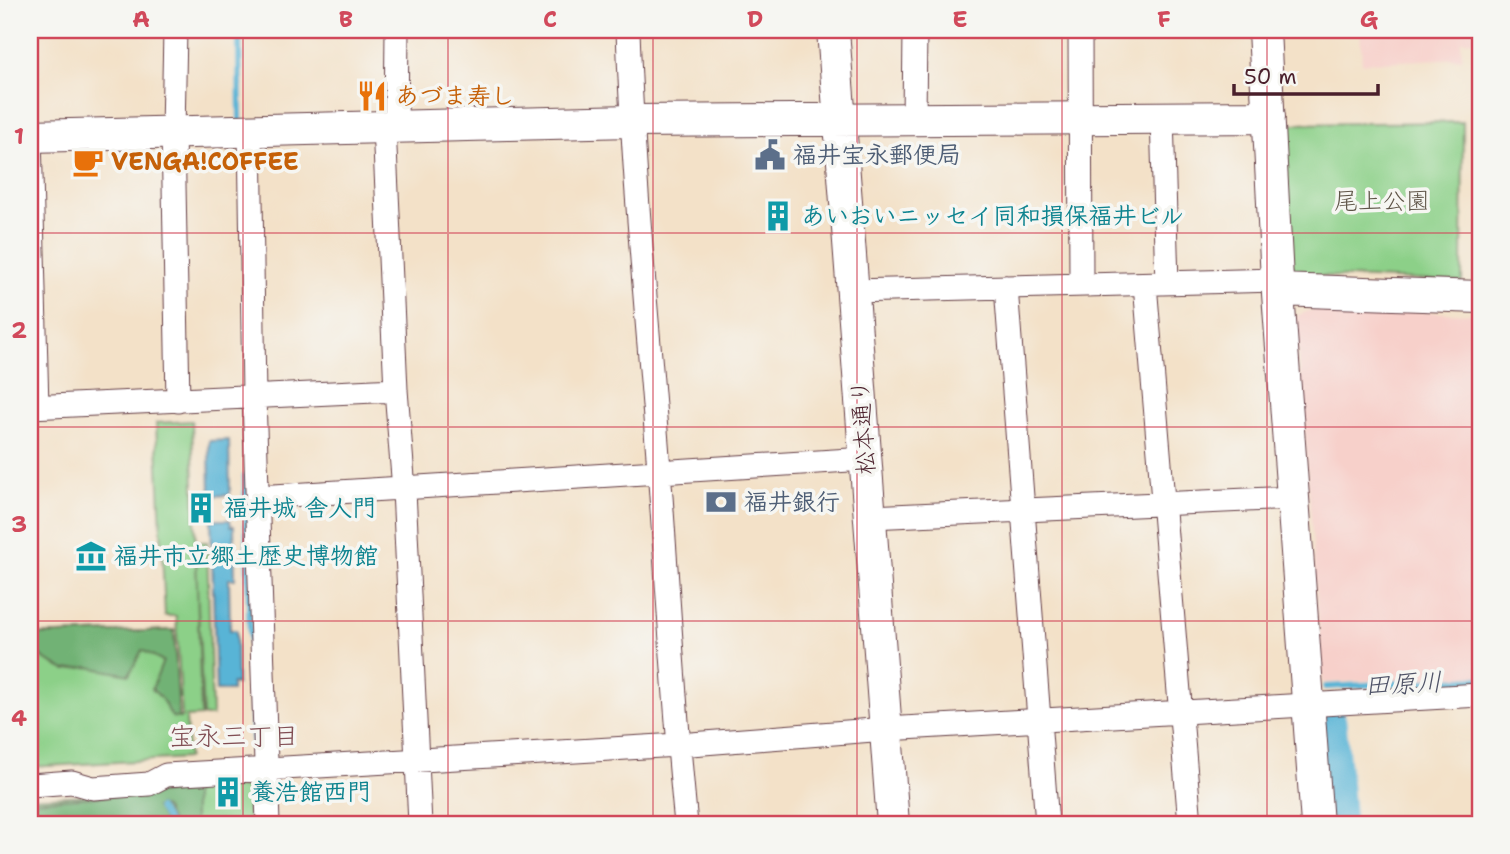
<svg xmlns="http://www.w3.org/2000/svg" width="1510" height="854" viewBox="0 0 1510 854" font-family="'Shantell Sans','Klee One',sans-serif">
	<rect width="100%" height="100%" fill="#f6f6f2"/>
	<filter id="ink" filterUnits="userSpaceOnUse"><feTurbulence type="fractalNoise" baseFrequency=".0143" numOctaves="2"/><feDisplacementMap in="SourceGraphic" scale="14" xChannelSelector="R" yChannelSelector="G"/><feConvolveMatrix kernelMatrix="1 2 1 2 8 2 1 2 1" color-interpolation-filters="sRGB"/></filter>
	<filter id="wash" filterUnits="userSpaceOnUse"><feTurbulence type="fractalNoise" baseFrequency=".00686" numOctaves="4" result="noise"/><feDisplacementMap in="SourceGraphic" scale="28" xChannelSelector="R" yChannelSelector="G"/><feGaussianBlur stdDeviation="1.57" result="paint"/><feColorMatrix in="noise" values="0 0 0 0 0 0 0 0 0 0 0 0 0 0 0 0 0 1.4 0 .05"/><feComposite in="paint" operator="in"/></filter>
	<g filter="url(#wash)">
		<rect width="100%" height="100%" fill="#f3e1c8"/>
		<!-- built -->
		<path fill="#f7d0ca" d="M1360,30H1480V40L1461,41L1462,58L1362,63Z
			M1314,309L1480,314V676L1323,683L1296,316Z"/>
		<!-- green -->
		<path fill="#8cd088" stroke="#6b785a" stroke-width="2" d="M1463,122L1462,282L1302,275L1290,264L1281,124Z
			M192,421L201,716L186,717L188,758L30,767V635L174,630L179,718L182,717L176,616H165L156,423Z
			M195,542H207L212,716H203Z
			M248,787L249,824H30V798Z"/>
		<!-- forest -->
		<path fill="#71b274" stroke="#5e6850" stroke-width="2" d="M174,630L179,718L172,717L161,698L152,689L163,661L142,650L129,675L88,667L65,670L45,660L30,644V635Z
			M194,791V824H172L165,809L159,805L156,808L166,824L89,823L73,821L48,813L30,815V801Z"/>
		<!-- water -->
		<path fill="#58b4d6" stroke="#516a80" stroke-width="2" d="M229,440L230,495L210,496L209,441Z
			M211,520H230L231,526H234L235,579H229L230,630H236L237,684H232V691H216Z"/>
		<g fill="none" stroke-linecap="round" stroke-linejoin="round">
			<!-- stream -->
			<path stroke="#58b4d6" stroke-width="6" d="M239,30L240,123
				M245,476L256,824
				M1326,687L1480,679
				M159,808L169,824"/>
			<!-- river -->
			<path stroke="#58b4d6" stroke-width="35" d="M1329,722L1338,824"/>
		</g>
	</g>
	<g filter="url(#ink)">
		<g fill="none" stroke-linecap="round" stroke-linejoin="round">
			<!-- street casing -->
			<g stroke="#633c43" stroke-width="25">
				<path id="street" d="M175,30L173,131L178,401
					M628,30C633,177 648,323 659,469C668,588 674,706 686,824
					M1080,30L1081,285
					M1162,116L1167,283
					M914,118L915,30
					M384,126L396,390L404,490L420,824
					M396,126L397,30
					M250,130L254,397L268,824
					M30,136L37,407
					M1145,284L1190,824
					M1006,287L1047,824
					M853,291L1277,280
					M30,407L396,390
					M258,497L866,459
					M870,517L1293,498
					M30,785L72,782L93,788L149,784L166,775L678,745L886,729L1480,695"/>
			</g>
			<!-- secondary casing -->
			<g stroke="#633c43" stroke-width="34">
				<path id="secondary" d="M833,30L893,824
					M1264,30L1277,280L1317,824
					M30,136L631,121L1269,117
					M1278,290L1480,297"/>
			</g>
			<!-- street -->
			<use href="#street" stroke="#fff" stroke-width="23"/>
			<!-- secondary -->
			<use href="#secondary" stroke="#fff" stroke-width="32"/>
		</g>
	</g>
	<!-- grid -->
	<path fill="none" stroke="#d1495b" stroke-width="2" stroke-opacity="0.55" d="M243,30V824M448,30V824M653,30V824M857,30V824M1062,30V824M1267,30V824M30,233H1480M30,427H1480M30,621H1480"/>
	<!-- icons -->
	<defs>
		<g id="restaurant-bare" transform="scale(2.415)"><path d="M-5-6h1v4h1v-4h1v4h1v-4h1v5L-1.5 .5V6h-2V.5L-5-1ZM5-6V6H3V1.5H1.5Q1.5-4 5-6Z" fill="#e8710a" stroke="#f6f6f2" stroke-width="2.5" paint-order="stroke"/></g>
		<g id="civic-bare" transform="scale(2.415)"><path d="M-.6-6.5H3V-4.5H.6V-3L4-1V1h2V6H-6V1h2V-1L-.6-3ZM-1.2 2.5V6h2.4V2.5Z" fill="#5c6f8a" stroke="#f6f6f2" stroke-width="2.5" paint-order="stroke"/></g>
		<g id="cafe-bare" transform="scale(2.415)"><path d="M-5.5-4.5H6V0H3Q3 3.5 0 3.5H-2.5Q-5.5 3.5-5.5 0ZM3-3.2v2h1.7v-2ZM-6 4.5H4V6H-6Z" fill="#e8710a" stroke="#f6f6f2" stroke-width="2.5" paint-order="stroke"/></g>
		<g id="building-bare" transform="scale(2.415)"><path d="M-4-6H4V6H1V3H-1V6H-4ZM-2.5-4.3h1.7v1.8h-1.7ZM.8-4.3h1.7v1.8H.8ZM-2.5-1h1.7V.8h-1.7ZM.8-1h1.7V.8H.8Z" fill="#0f9aa8" stroke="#f6f6f2" stroke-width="2.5" paint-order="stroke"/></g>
		<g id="bank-bare" transform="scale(2.415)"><path d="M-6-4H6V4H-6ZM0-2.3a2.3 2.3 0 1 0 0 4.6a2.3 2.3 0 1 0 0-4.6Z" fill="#5c6f8a" stroke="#f6f6f2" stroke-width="2.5" paint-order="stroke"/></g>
		<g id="museum-bare" transform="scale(2.415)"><path d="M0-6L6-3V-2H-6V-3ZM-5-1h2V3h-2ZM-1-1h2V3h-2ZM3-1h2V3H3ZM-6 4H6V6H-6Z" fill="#0f9aa8" stroke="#f6f6f2" stroke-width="2.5" paint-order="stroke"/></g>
	</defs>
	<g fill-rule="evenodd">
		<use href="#restaurant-bare" x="372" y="96"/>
		<use href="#civic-bare" x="770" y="155"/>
		<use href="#cafe-bare" x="88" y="162"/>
		<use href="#building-bare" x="778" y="216"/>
		<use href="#bank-bare" x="721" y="502"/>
		<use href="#building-bare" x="201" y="508"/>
		<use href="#museum-bare" x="91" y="556"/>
		<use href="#building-bare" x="228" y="792"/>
	</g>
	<g text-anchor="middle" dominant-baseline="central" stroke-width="7" stroke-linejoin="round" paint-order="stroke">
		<!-- food labels -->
		<g font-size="24" font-weight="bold" fill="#c56008" stroke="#f6f6f2" text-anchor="start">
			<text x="395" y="96">あづま寿し</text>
			<text x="111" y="162">VENGA!COFFEE</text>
		</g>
		<!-- service labels -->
		<g font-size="24" font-weight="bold" fill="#4e5e75" stroke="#f6f6f2" text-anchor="start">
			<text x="793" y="155">福井宝永郵便局</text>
			<text x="744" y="502">福井銀行</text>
		</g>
		<!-- park labels -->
		<g font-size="24" fill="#5e5447" stroke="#f6f6f2">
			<text x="1382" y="201">尾上公園</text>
		</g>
		<!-- culture labels -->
		<g font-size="24" font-weight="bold" fill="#0d838f" stroke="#f6f6f2" text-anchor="start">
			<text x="801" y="216">あいおいニッセイ同和損保福井ビル</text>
			<text x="224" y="508">福井城 舎人門</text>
			<text x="114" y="556">福井市立郷土歴史博物館</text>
			<text x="251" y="792">養浩館西門</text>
		</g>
		<!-- street labels -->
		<g font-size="24" fill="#4a1f2b" stroke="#f6f6f2">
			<text transform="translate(863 427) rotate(-94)">松本通り</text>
		</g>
		<!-- water labels -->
		<g font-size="26" font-style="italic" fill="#4f5367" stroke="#f6f6f2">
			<text transform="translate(1403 683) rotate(-3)">田原川</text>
		</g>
		<!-- neighbourhood labels -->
		<g font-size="26" fill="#814e54" stroke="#f6f6f2">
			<text x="234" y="735">宝永三丁目</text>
		</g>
	</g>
	<!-- margin -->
	<rect width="1510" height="854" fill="none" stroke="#f6f6f2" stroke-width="77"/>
	<!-- scale -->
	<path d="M1234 84v10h144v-10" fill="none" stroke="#4a1f2b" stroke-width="3.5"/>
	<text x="1244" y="84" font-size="21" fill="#4a1f2b" stroke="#f6f6f2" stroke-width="5" paint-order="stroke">50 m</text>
	<rect x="38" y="38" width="1434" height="778" fill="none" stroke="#d1495b" stroke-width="2.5"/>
	<g font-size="23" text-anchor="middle" font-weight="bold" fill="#d1495b">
		<text x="141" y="27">A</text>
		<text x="346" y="27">B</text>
		<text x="550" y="27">C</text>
		<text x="755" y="27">D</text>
		<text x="960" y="27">E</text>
		<text x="1164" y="27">F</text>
		<text x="1369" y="27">G</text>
		<text x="19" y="144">1</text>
		<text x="19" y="338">2</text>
		<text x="19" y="532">3</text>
		<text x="19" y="726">4</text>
	</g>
</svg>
